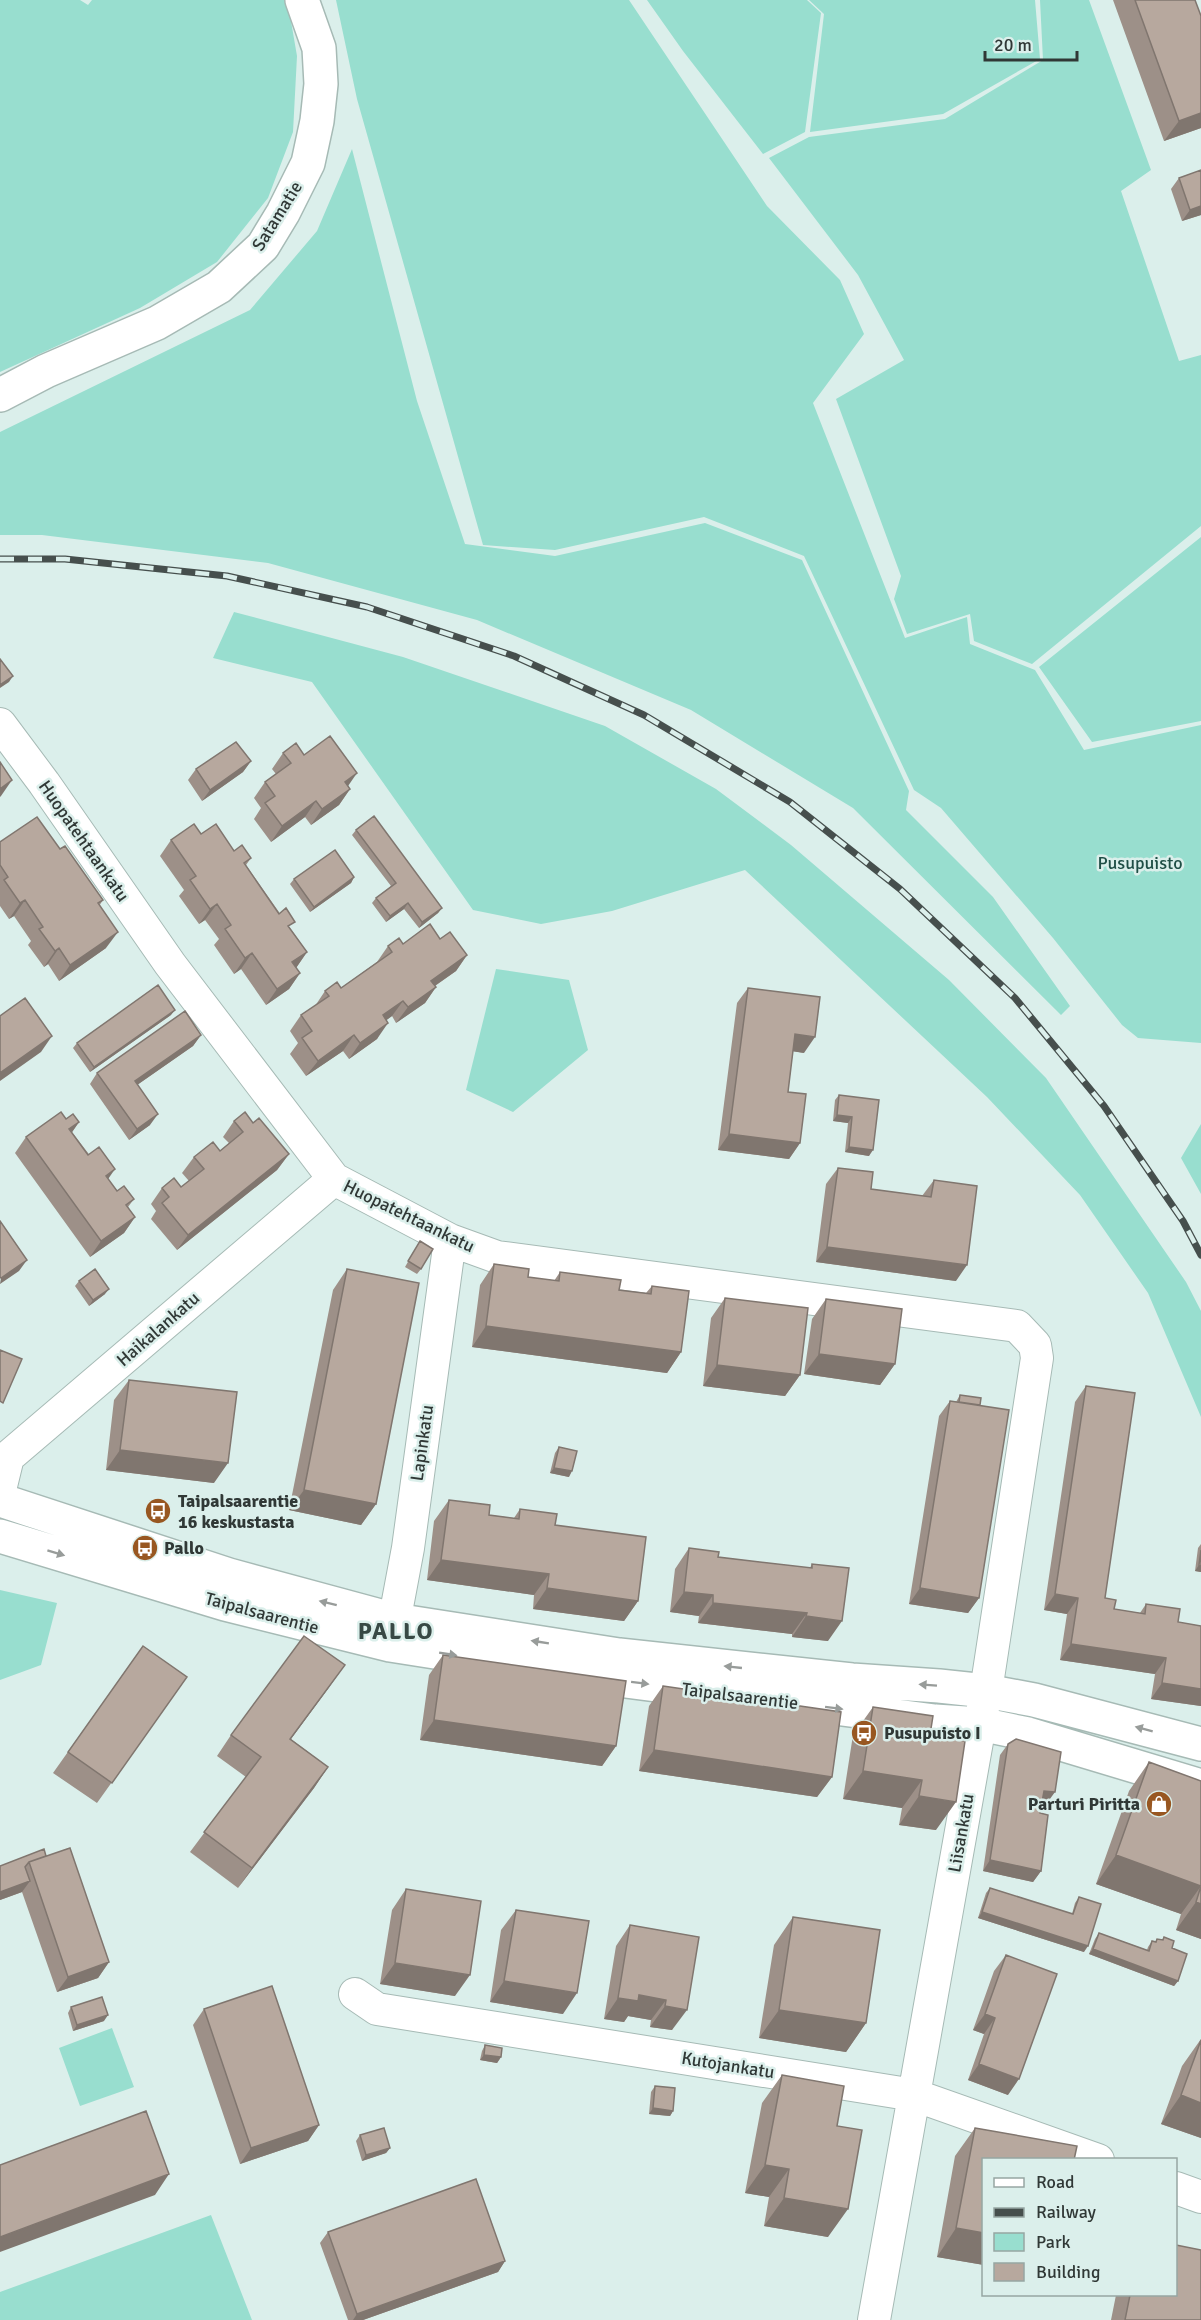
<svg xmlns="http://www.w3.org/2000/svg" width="1201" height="2320" viewBox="0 0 1201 2320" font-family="Signika,sans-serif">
	<rect width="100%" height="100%" fill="#dbefeb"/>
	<!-- green -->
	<path fill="#98decf" d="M0,0H80L88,5L92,0H285L288,4L297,56L293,132L268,198L217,262L140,308L0,372Z
		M336,0H629L767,206L840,280L864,334L813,403L905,638L967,617L970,644L1035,670L1084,750L1201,725V1043L1138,1038L1122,1025L1053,938L941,808L914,790L804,556L704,517L555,550L483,545L357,99Z
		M647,0H807L821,13L805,132L763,154L683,51Z
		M809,0H1035L1040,59L943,114L810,132L824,14Z
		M1040,0H1089L1151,170L1121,191L1179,361L1201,355V526L1032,664L974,641L970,614L907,634L894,599L901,576L836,399L904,360L858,275L769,158L809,137L945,119L1043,60Z
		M352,149L417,401L465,544L555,556L705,523L802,560L909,791L906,810L993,897L1070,1006L1061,1015L853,808L691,710L477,620L268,563L42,535H0V432L250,310L317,231Z
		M1201,537V721L1092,742L1039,667Z
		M234,612L403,657L605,726L716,789L791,845L949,980L1046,1078L1186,1282L1201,1311V1417L1148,1293L1080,1195L987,1097L745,870L612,911L541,924L473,910L312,682L213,658Z
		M496,969L569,980L588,1050L513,1112L466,1090Z
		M1201,1124V1194L1181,1158Z
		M0,1590L57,1603L41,1665L0,1680Z
		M112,2028L134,2087L80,2106L59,2048Z
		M211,2215L252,2320H0V2292Z"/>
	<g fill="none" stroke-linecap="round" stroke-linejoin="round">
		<!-- minor casing -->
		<g stroke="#a6bab5" stroke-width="34">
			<path id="minor" d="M0,724L44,783L170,964L334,1179L450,1240L497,1257L1017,1326L1035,1345L1037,1358L986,1691L874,2320
				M0,1490L8,1457L334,1179
				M390,1644L408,1548L450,1240
				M355,1994L377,2009L914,2095L1098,2160
				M1176,2188L1201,2197"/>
		</g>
		<!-- tertiary casing -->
		<g stroke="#a6bab5" stroke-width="36">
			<path id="tertiary" d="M0,395L46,371L157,323L219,287L263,246L283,213L308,163L317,121L321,84L319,48L302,0"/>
		</g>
		<!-- secondary casing -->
		<g stroke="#a6bab5" stroke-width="36">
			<path id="secondary" d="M0,1500L229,1575L395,1620L619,1655L852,1680L939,1686L986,1691L1034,1700L1201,1744
				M0,1536L225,1604L390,1645L602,1678L935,1721L980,1724L1028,1734L1201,1786"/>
		</g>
		<!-- minor -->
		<use href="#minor" stroke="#fff" stroke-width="32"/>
		<!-- tertiary -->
		<use href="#tertiary" stroke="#fff" stroke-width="33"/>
		<!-- secondary -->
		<use href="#secondary" stroke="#fff" stroke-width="33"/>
		<!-- rail casing -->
		<g stroke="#464f4d" stroke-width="7">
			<path id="rail" d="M0,559H65L227,576L367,607L514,656L644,715L790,802L900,889L1015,998L1104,1106L1183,1221L1201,1255"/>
		</g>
		<!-- rail -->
		<use href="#rail" stroke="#dbefeb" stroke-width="4.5" stroke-dasharray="14" stroke-linecap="butt"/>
	</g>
	<!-- wall -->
	<path fill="#9d9088" d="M1113,0H1195L1201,128L1164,141Z
		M1201,170V215L1182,221L1171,189L1179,178Z
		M283,753L304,755L348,786L350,789L339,805L311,825L305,817L271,842L254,819L261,808L254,798L265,782L276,774L272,769Z
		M251,761L243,772L202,801L188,780L196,769Z
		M356,830L442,908L438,913L419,928L404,909L386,922L372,903L376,898L391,886L352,835Z
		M201,834L251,858L246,865L307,952L296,968L300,973L289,989L266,1005L241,969L234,974L214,945L219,939L205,920L199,924L179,896L184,890L160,856L171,840Z
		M0,842L60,849L103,900L99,906L106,948L59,981L48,964L44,967L28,945L31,941L14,916L9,919L0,906Z
		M354,877L351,883L310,912L290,884L294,879Z
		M440,939L467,955L456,971L435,986L436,987L425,1003L396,1023L392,1016L386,1020L377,1039L349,1059L343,1051L306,1076L290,1054L298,1043L290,1031L301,1015L315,1006L325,991L341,988L377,962L388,946Z
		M748,988L804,1053L793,1051L788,1092L800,1143L789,1159L718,1150L737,1003Z
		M171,1015L90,1072L73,1048L77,1043Z
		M201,1035L193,1046L137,1085L150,1125L129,1140L90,1084L97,1073Z
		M839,1095L879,1100L869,1156L845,1152L848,1123L833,1121L835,1100Z
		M66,1119L79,1122L72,1132L117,1191L134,1199L128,1207L135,1217L124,1233L90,1257L15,1153L26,1137Z
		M234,1121L253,1123L289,1154L277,1170L177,1250L151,1219L156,1211L151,1204L162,1188L181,1187L189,1181L182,1173L194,1157L220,1151L229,1143L223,1137Z
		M838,1168L871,1189L922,1196L934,1180L956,1281L816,1262L826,1184Z
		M420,1241L421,1269L417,1274L405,1267Z
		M494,1264L528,1277L554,1281L560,1272L619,1290L646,1293L652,1286L681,1352L667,1373L472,1347L480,1285Z
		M347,1269L376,1504L361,1525L289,1510L333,1290Z
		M79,1281L105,1294L89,1306L75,1286Z
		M725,1298L800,1375L785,1396L703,1386L711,1318Z
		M826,1299L895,1364L880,1385L804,1374L812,1319Z
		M129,1380L214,1483L106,1470L114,1400Z
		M1086,1386L1105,1598L1114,1609L1140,1613L1146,1604L1178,1622L1201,1626V1706L1151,1699L1155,1674L1060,1660L1067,1614L1044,1610L1075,1402Z
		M960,1395L980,1405L979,1598L968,1613L909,1604L939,1416L950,1401L956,1402Z
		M559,1447L569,1477L550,1473L555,1453Z
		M449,1500L489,1515L514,1518L520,1509L555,1525L638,1601L624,1621L533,1609L534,1595L427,1580L434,1521Z
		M1201,1544V1572L1195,1571L1198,1548Z
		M689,1548L718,1557L810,1568L812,1564L828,1641L792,1637V1634L698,1623L699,1616L670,1612L675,1569Z
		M143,1646L187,1677L97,1803L53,1773Z
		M443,1655L616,1746L602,1766L420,1740L429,1675Z
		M330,1686L291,1739L328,1767L314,1788L238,1888L190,1852L246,1777L217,1756L231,1735Z
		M663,1686L832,1777L817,1797L639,1771L649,1706Z
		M873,1707L930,1735L936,1830L899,1825L902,1808L843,1799L853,1735Z
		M1008,1744L1047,1803H1042L1040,1813L1041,1871L1033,1882L983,1871L1000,1755Z
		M1149,1762L1201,1781V1939L1176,1930L1181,1914L1096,1884L1129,1791Z
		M46,1856L109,1962L98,1978L57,1992L22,1892L0,1900V1866Z
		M990,1888L1072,1914L1075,1903L1079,1897L1084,1952L978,1918L986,1893Z
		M406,1889L455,1996L380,1984L392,1910Z
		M516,1910L563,2014L490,2002L501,1930Z
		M793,1917L866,2023L846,2052L759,2038L774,1945Z
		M630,1925L699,1937L672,2030L650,2027L651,2020L628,2016L624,2022L604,2019L616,1946Z
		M1099,1933L1147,1950L1148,1947L1152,1941L1155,1942L1157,1939L1162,1940L1164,1937L1172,1948L1178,1981L1174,1986L1089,1954L1095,1939Z
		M1006,1955L1008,2095L968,2080L984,2034L973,2030L994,1971Z
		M71,2007L104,2021L73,2031L68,2013Z
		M204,2009L319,2125L308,2141L240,2164L193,2025Z
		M1201,2039V2138L1161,2124L1182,2066Z
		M485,2045L501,2057L497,2063L480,2060L482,2051Z
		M782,2075L837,2126L828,2237L764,2226L769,2197L745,2193L762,2103Z
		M655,2086L673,2111L670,2116L649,2114L651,2092Z
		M975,2128L984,2160V2265L937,2257L955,2156Z
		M360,2135L390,2148L386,2153L362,2161L356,2141Z
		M328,2232L505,2261L498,2272L363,2320H348L320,2243Z
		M1116,2295H1176L1201,2320H1111Z"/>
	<!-- shaded-wall -->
	<path fill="#80766f" d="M1201,113V128L1164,141L1179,121Z
		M1201,206V215L1182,221L1190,210Z
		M13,676L9,682L0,688V685Z
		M251,761L243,772L202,801L210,790Z
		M357,773L346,789L345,782Z
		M12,780L1,796L0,797V789Z
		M350,789L339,805L311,825L322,809Z
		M316,801L305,817L271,842L282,826Z
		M354,877L351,883L310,912L314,907Z
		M25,900L14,916L9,919L20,903Z
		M408,903L404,909L386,922L390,916Z
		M217,904L205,920L199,924L210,909Z
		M442,908L438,913L419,928L422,922Z
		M118,932L106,948L59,981L70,965Z
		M59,948L48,964L44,967L55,951Z
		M307,952L296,968L292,962Z
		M252,953L241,969L234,974L245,958Z
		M467,955L456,971L420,996L431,981Z
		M300,973L289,989L266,1005L277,989Z
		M436,987L425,1003L396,1023L408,1007Z
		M403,1001L392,1016L372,1031L383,1015Z
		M175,1010L171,1015L90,1072L94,1067Z
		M388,1023L377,1039L349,1059L360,1043Z
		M795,1034L815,1037L804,1053L784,1050Z
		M201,1035L193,1046L127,1092L135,1081Z
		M354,1035L343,1051L306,1076L318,1061Z
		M52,1036L41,1052L0,1081V1073Z
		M158,1114L150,1125L129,1140L137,1129Z
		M837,1115L852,1117L848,1123L833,1121Z
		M79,1122L68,1138L69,1129Z
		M729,1134L800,1143L789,1159L718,1150Z
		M849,1147L873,1150L869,1156L845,1152Z
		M289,1154L277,1170L177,1250L188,1235Z
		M115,1169L104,1185L106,1176Z
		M135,1217L124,1233L90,1257L101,1241Z
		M827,1247L967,1265L956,1281L816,1262Z
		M27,1260L19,1271L0,1284L1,1278Z
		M109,1289L105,1294L89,1306L93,1300Z
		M486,1326L681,1352L667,1373L472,1347Z
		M819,1354L895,1364L880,1385L804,1374Z
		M717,1365L800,1375L785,1396L703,1386Z
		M120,1450L228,1463L214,1483L106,1470Z
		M554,1468L572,1471L569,1477L550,1473Z
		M304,1490L376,1504L361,1525L289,1510Z
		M441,1560L549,1574L534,1595L427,1580Z
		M1199,1565L1201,1566V1572L1195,1571Z
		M547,1588L638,1601L624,1621L533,1609Z
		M920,1588L979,1598L968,1613L909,1604Z
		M684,1592L713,1595L699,1616L670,1612Z
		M1055,1594L1078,1598L1067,1614L1044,1610Z
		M713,1603L807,1613L792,1634L698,1623Z
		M806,1616L842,1621L828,1641L792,1637Z
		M1071,1644L1166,1658L1155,1674L1060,1660Z
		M345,1665L330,1686L276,1759L290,1739Z
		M1162,1683L1201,1689V1706L1151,1699Z
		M434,1720L616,1746L602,1766L420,1740Z
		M654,1750L832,1777L817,1797L639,1771Z
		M328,1767L314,1788L238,1888L252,1868Z
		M863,1771L922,1780L902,1808L843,1799Z
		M1044,1791L1055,1792L1047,1803L1037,1802Z
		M919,1796L956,1802L936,1830L899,1825Z
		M1116,1855L1201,1886L1181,1914L1096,1884Z
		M990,1860L1041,1871L1033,1882L983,1871Z
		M30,1881L22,1892L0,1900V1892Z
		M1196,1902L1201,1904V1939L1176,1930Z
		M982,1912L1088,1946L1084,1952L978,1918Z
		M1093,1949L1178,1981L1174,1986L1089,1954Z
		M109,1962L98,1978L57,1992L68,1977Z
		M395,1963L470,1975L455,1996L380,1984Z
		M504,1981L577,1993L563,2014L490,2002Z
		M639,1995L666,2000L651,2020L628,2016L624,2022L604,2019L618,1998Z
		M665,2006L687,2010L672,2030L650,2027Z
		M779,2010L866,2023L846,2052L759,2038Z
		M985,2014L995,2018L984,2034L973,2030Z
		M108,2015L104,2021L73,2031L77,2025Z
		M484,2055L501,2057L497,2063L480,2060Z
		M979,2064L1019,2079L1008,2095L968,2080Z
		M1181,2095L1201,2103V2138L1161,2124Z
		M653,2108L673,2111L670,2116L649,2114Z
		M319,2125L308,2141L240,2164L251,2148Z
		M390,2148L386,2153L362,2161L366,2155Z
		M765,2165L789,2169L769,2197L745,2193Z
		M169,2174L155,2195L0,2252V2237Z
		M784,2198L848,2209L828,2237L764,2226Z
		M956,2228L984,2233V2265L937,2257Z
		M505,2261L498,2272L363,2320H353L357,2314Z"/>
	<!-- building -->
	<path fill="#b7a89e" stroke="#80766f" stroke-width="1.5" d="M1135,0H1195L1201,16V113L1179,121Z
		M1201,170V206L1190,210L1179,178Z
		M0,659L13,676L0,685Z
		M330,736L357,773L345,782L350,789L322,809L316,801L282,826L265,803L275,796L265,782L291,763L283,753L296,743L304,755Z
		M236,742L251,761L210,790L196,769Z
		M0,762L12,780L0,789Z
		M374,816L442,908L422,922L408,903L390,916L376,898L396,883L356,830Z
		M37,817L60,849L65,846L103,900L98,903L118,932L70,965L59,948L55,951L39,929L43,927L25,900L20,903L4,880L8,877L0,865V842Z
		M194,824L201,834L216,824L234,851L242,845L251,858L244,863L279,914L286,908L295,922L288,926L307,952L292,962L300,973L277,989L252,953L245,958L225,929L231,925L217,904L210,909L190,880L196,876L171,840Z
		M335,850L354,877L314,907L294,879Z
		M430,924L440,939L450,932L467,955L431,981L436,987L408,1007L403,1001L383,1015L388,1023L360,1043L354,1035L318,1061L302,1038L312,1031L301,1015L329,996L325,991L337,982L341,988L392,952L388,946L399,938L403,944Z
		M158,985L175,1010L94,1067L77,1043Z
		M748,988L820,997L815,1037L795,1034L788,1092L806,1094L800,1143L729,1134Z
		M25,998L52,1036L0,1073V1016Z
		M185,1011L201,1035L135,1081L158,1114L137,1129L97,1073Z
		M839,1095L879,1100L873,1150L849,1147L852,1117L837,1115Z
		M61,1112L66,1119L73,1114L79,1122L69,1129L88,1155L99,1147L115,1169L106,1176L117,1191L124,1186L134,1199L126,1205L135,1217L101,1241L26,1137Z
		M245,1112L253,1123L259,1118L289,1154L188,1235L162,1203L169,1197L162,1188L174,1178L181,1187L204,1169L194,1157L213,1142L220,1151L243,1132L234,1121Z
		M838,1168L873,1172L871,1189L931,1197L934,1180L977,1186L967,1265L827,1247Z
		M0,1221L27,1260L1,1278L0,1277Z
		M420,1241L433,1249L421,1269L408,1261Z
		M494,1264L529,1269L528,1277L559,1281L560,1272L621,1280L619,1290L651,1294L652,1286L689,1291L681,1352L486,1326Z
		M95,1269L109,1289L93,1300L79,1281Z
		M347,1269L419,1283L376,1504L304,1490Z
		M725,1298L808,1308L800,1375L717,1365Z
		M826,1299L902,1309L895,1364L819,1354Z
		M0,1350L22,1359L3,1403L0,1401Z
		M129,1380L237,1392L228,1463L120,1450Z
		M1086,1386L1135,1393L1105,1598L1116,1600L1114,1609L1145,1614L1146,1604L1180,1609L1178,1622L1201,1626V1689L1162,1683L1166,1658L1071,1644L1078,1598L1055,1594Z
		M960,1395L981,1398L980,1405L959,1402Z
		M950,1401L1009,1410L979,1598L920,1588Z
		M559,1447L577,1451L572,1471L554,1468Z
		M449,1500L490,1505L489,1515L519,1519L520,1509L557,1514L555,1525L646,1537L638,1601L547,1588L549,1574L441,1560Z
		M689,1548L719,1552L718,1557L812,1568V1564L849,1568L842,1621L806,1616L807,1613L713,1603V1595L684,1592Z
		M1201,1550V1566L1199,1565Z
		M304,1636L345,1665L290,1739L328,1767L252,1868L204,1832L261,1757L231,1735Z
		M143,1646L187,1677L112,1783L68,1752Z
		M443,1655L626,1681L616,1746L434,1720Z
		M663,1686L841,1712L832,1777L654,1750Z
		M873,1707L933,1716L930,1735L965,1741L956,1802L919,1796L922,1780L863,1771Z
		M1016,1739L1061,1752L1055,1792L1044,1791L1040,1813L1048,1815L1041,1871L990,1860L1008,1744Z
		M1149,1762L1201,1781V1886L1116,1855Z
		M70,1848L109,1962L68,1977L29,1862Z
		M44,1849L46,1856L29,1862L25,1867L30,1881L0,1892V1866Z
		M1201,1886V1904L1196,1902Z
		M990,1888L1073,1914L1079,1897L1101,1904L1088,1946L982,1912Z
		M406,1889L481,1901L470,1975L395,1963Z
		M516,1910L589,1921L577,1993L504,1981Z
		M793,1917L880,1930L866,2023L779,2010Z
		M630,1925L699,1937L687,2010L665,2006L666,2000L639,1995L638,2001L618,1998Z
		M1099,1933L1149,1951L1152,1941L1156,1942L1157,1939L1163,1940L1164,1937L1174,1941L1172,1948L1187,1954L1178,1981L1093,1949Z
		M1006,1955L1057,1974L1019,2079L979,2064L995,2018L985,2014Z
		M272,1986L319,2125L251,2148L204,2009Z
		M102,1997L108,2015L77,2025L71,2007Z
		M1201,2040V2103L1181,2095Z
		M485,2045L502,2048L501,2057L484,2055Z
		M782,2075L844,2086L837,2126L862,2130L848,2209L784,2198L789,2169L765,2165Z
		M655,2086L675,2088L673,2111L653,2108Z
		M146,2111L169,2174L0,2237V2165Z
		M384,2128L390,2148L366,2155L360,2135Z
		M975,2128L1077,2146L1074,2160H984V2233L956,2228Z
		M476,2179L505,2261L357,2314L328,2232Z
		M1176,2245L1201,2250V2320H1125L1130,2295H1176Z"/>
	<!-- one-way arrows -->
	<defs><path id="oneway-solid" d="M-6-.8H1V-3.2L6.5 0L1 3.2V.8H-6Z" transform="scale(1.5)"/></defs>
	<g fill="#989c9a">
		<use href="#oneway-solid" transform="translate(56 1553) rotate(17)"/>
		<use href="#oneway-solid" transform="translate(328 1603) rotate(-166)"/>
		<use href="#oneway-solid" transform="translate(540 1642) rotate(-171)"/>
		<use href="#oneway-solid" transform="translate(448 1654) rotate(9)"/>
		<use href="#oneway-solid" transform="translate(733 1667) rotate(-174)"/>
		<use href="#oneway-solid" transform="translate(640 1683) rotate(7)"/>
		<use href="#oneway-solid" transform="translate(928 1685) rotate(-176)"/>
		<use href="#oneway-solid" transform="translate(834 1708) rotate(7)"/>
		<use href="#oneway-solid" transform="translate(1144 1729) rotate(-165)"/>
	</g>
	<!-- icons -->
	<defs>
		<g id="bus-disc" transform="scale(1.35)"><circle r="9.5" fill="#985721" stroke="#dbefeb"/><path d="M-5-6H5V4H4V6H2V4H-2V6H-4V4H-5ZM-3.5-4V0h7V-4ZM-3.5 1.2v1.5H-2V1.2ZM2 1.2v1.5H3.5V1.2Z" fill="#fff"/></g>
		<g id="shop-disc" transform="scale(1.35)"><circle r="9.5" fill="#985721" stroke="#dbefeb"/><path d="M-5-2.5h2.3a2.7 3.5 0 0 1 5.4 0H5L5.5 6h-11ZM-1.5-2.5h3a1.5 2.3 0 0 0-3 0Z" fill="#fff"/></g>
	</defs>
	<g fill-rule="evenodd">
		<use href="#bus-disc" x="158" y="1511"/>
		<use href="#bus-disc" x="145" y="1548"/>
		<use href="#bus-disc" x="864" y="1733"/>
		<use href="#shop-disc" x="1159" y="1804"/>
	</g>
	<g text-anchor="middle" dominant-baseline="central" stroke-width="5" stroke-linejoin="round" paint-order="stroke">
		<!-- street labels -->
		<g font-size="18" fill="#303836" stroke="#dbefeb">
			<text transform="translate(277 216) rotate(-58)">Satamatie</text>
			<text transform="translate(84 841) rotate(55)">Huopatehtaankatu</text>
			<text transform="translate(409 1216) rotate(26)">Huopatehtaankatu</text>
			<text transform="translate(158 1329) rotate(-41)">Haikalankatu</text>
			<text transform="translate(422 1443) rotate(-82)">Lapinkatu</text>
			<text transform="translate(262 1613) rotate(15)">Taipalsaarentie</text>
			<text transform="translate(740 1696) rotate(7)">Taipalsaarentie</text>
			<text transform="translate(961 1833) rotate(-80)">Liisankatu</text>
			<text transform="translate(728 2065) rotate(9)">Kutojankatu</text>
		</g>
		<!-- park labels -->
		<g font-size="18" fill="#1f4f46" stroke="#dbefeb">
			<text x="1140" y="863">Pusupuisto</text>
		</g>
		<!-- poi labels -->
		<g font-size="18" font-weight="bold" fill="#303836" stroke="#dbefeb" text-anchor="start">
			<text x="178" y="1501">Taipalsaarentie<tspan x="178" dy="21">16 keskustasta</tspan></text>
			<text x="164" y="1548">Pallo</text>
			<text x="884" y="1733">Pusupuisto I</text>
			<text x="1140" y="1804" text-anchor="end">Parturi Piritta</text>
		</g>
		<!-- district labels -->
		<g font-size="24" font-weight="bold" letter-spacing="1.5" fill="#384945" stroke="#dbefeb">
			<text x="396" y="1631">PALLO</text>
		</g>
	</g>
	<!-- legend -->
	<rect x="982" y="2158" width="195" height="138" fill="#dbefeb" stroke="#97a6a3" stroke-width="1.5"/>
	<rect x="994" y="2178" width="30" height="9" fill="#ffffff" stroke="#97a6a3" stroke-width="1.5"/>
	<text x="1036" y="2188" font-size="18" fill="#303836">Road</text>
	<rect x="994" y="2208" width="30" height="9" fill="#464f4d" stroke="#97a6a3" stroke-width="1.5"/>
	<text x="1036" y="2218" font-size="18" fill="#303836">Railway</text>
	<rect x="994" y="2233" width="30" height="18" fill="#98decf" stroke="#97a6a3" stroke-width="1.5"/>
	<text x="1036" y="2248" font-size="18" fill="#303836">Park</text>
	<rect x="994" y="2263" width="30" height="18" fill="#b7a89e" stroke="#97a6a3" stroke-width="1.5"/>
	<text x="1036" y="2278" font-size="18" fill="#303836">Building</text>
	<!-- scale -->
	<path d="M985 51v9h92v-9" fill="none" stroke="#303836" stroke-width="3"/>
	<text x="994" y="51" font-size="18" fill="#303836" stroke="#dbefeb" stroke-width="4.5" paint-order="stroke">20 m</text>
</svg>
